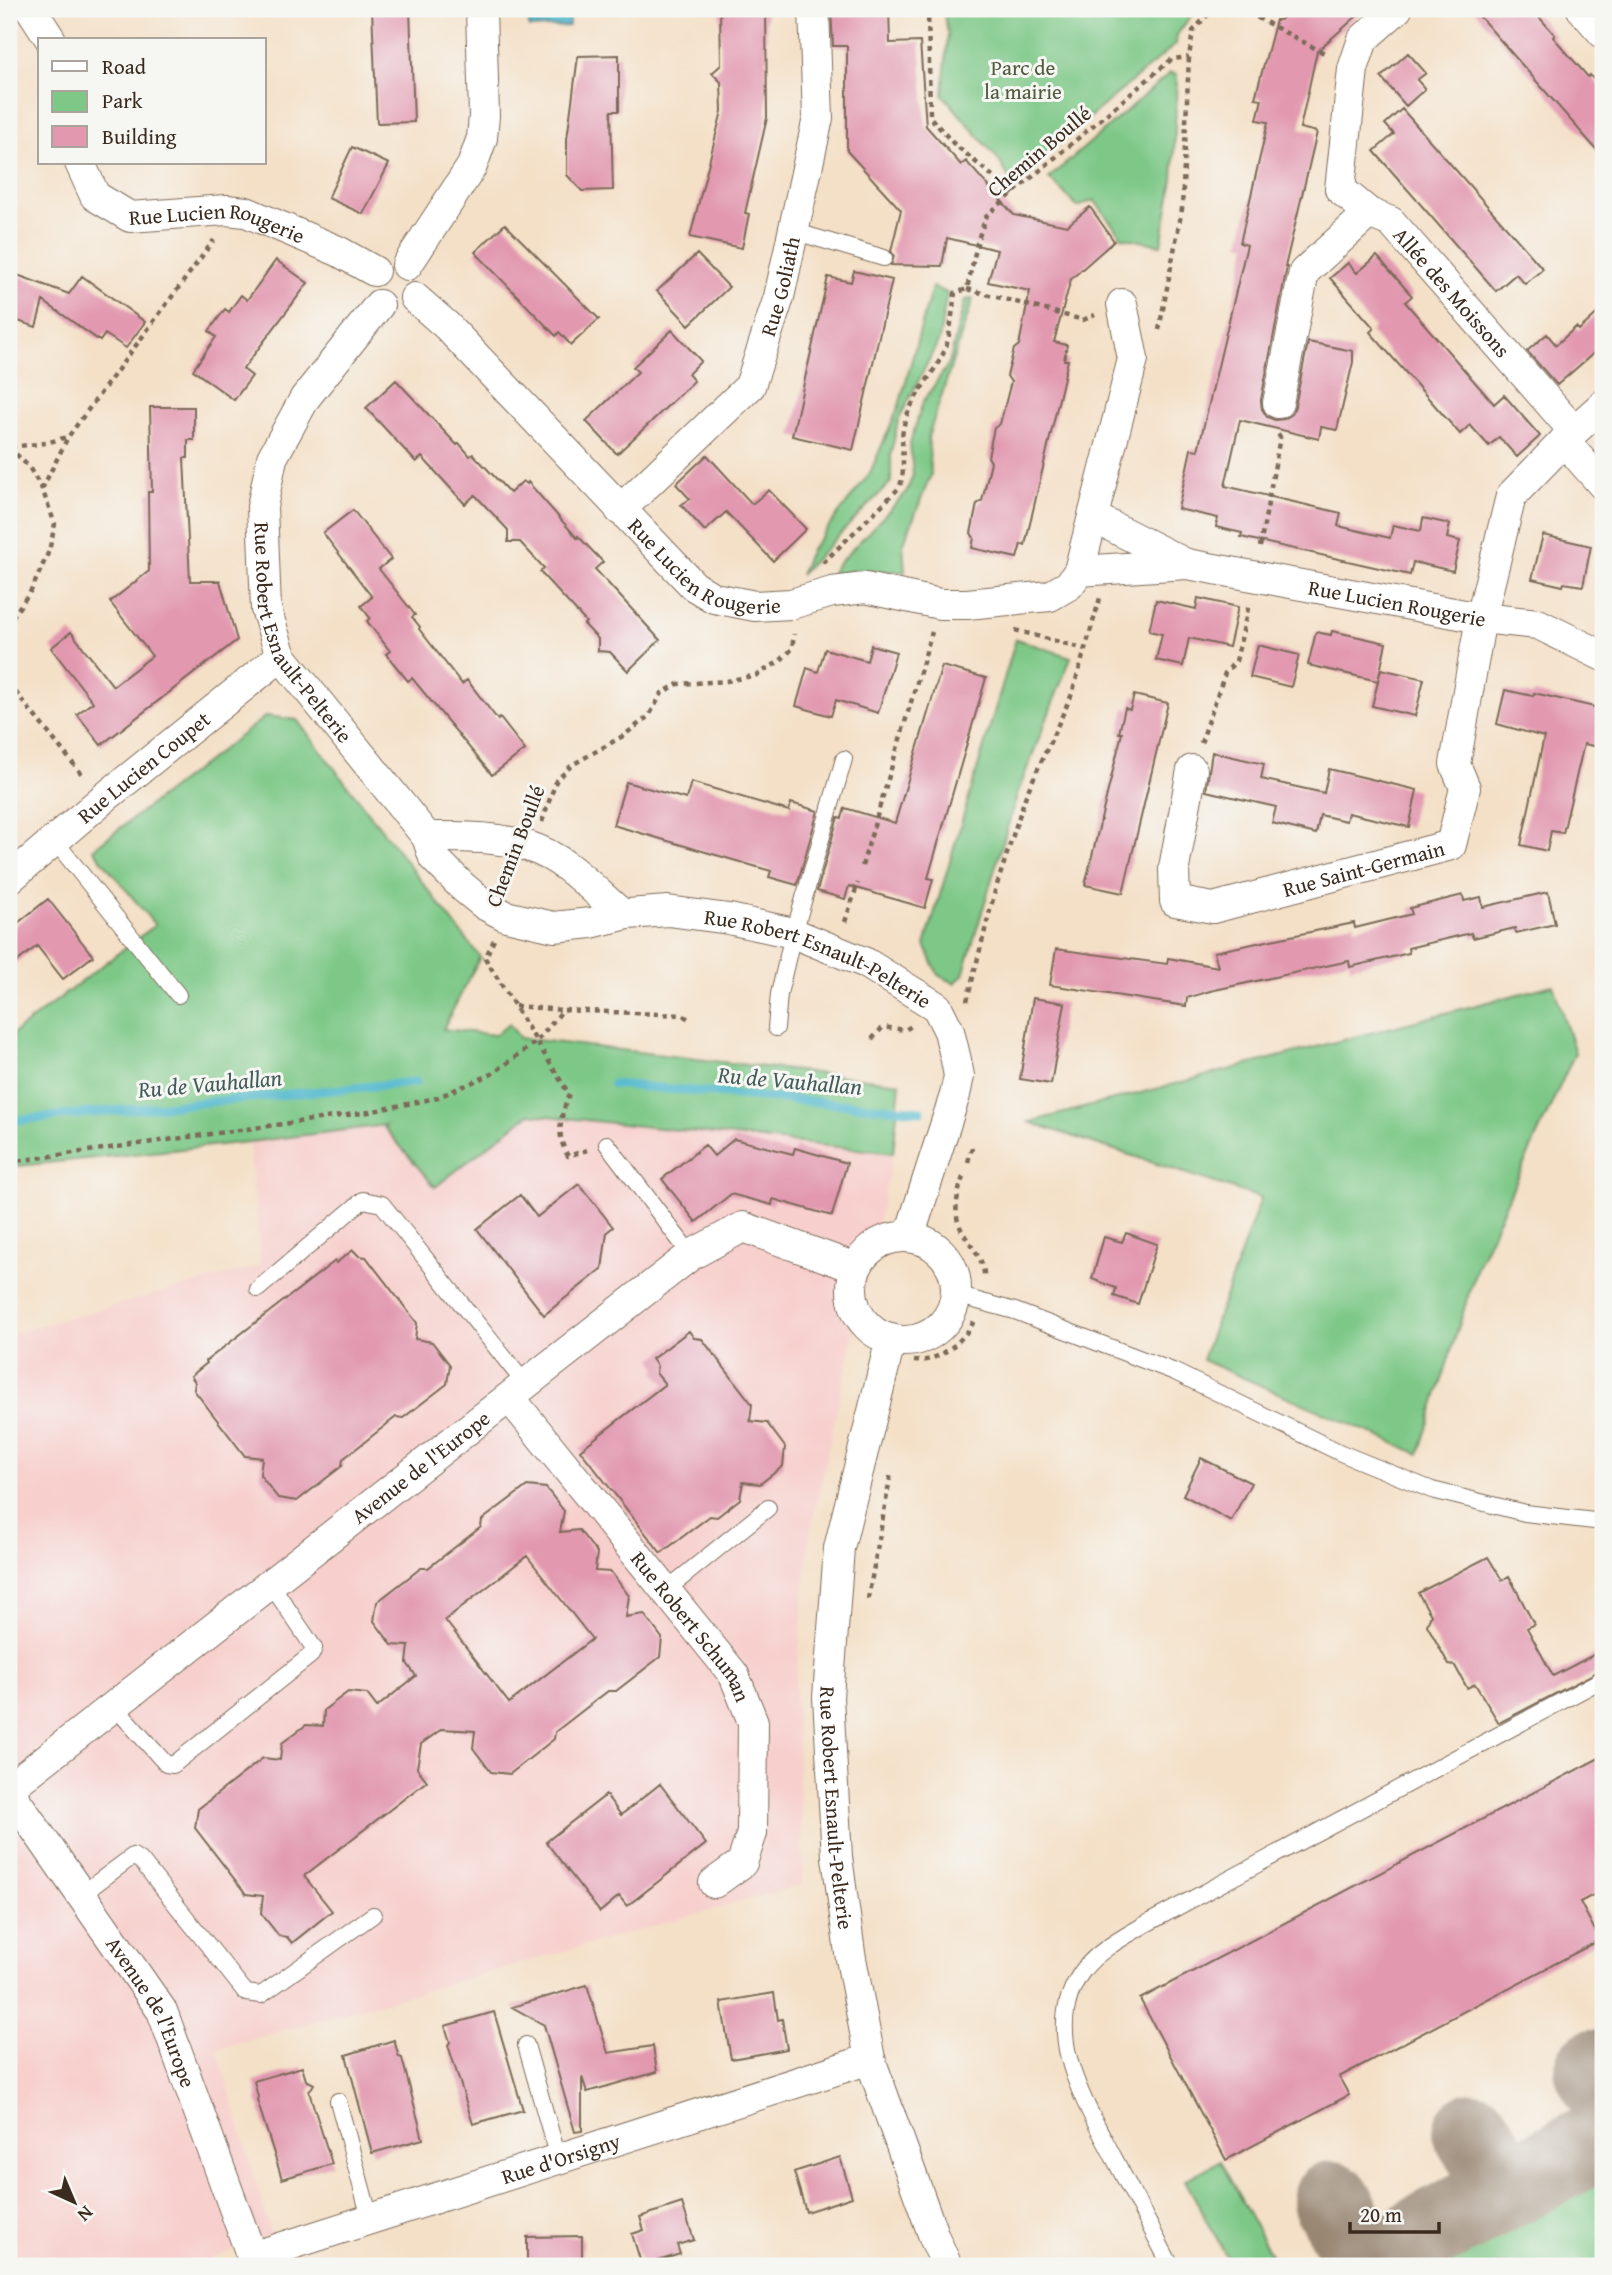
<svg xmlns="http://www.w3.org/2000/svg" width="1612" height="2275" viewBox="0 0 1612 2275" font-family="'Gentium Book Plus',serif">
	<rect width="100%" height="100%" fill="#f6f6f2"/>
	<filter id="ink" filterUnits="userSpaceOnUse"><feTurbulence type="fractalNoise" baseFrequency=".0143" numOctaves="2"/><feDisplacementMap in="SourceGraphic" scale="14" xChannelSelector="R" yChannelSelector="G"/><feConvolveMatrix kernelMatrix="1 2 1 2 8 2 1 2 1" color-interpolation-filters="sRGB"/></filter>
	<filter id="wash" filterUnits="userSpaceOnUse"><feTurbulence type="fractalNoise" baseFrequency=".00686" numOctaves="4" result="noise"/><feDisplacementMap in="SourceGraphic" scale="28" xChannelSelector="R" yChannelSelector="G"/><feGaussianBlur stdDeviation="1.57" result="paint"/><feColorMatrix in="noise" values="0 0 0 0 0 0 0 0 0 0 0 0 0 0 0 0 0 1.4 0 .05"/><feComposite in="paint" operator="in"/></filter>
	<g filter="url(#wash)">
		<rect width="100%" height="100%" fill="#f4e0c7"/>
		<!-- built -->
		<path fill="#f7d0cd" d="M499,1110L893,1153L809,1537L795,1692L804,1884L217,2049L271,2234L195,2266H9V1334L261,1266L249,1142Z"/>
		<!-- green -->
		<path fill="#7dc887" stroke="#5c7952" stroke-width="2" d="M943,9H1196L1177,35L1176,44L1012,183L998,159L943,95L948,34Z
			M1170,73L1177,75L1173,180L1161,245L1122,237L1094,200L1078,207L1049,178Z
			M932,287L947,293L939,340L898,421L891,453V482L800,575L810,551L870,473L899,406Z
			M973,299L928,437L931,474L903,545L905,572L860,570L831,575L835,567L906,493L913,475L910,443L923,402L949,363L965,300Z
			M1016,639L1071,657L1018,792L963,975L955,983L938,975L925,945Z
			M266,716L297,720L480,957L443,1029L495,1035L509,1024L520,1038L900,1083L893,1153L529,1114L435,1187L384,1127L386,1125L249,1142L9,1167V1037L155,925L93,849Z
			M1553,985L1575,1053L1478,1264L1419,1454L1202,1360L1261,1198L1029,1122Z
			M1603,2158V2266H1426L1435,2253L1453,2237Z
			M1220,2161L1277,2266H1232L1185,2180Z"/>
		<!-- water -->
		<path fill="#4fb8cd" stroke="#457176" stroke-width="2" d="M529,9H569V26L529,28Z"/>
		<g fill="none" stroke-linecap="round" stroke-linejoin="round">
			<!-- stream -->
			<path stroke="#4fb8cd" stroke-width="9" d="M613,1084L921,1111
				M9,1121L416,1082"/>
			<!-- taxiway -->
			<path stroke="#988572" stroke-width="80" d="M1594,2069L1603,2087
				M1473,2132C1484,2153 1505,2175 1489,2197
				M1332,2201L1356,2242L1366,2266
				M1397,2266L1409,2248L1420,2236L1603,2138"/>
		</g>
		<g id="blocks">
			<!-- building -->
			<path fill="#e299b0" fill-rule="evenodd" d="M372,9H410L414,122L377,123Z
				M720,9H766L767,118L745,213L749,214L742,248L690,237L722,111L721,82L712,73L721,65Z
				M831,9H889L890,43L920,42L926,126L961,165L966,161L1014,215L1067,226L1090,207L1114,241L1071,279L1054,342L1067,345L1064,360H1068L1025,545L1021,544L1017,558L972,548L974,538L971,533L977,504L982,501L991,462L988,457L991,442L994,428L1000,424L1011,382L1007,376L1014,349L1019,345L1030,291L988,282L997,250L947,238L942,266L891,265L894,256L891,251L901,210L847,151V46H833Z
				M1294,9H1365L1317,51L1300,128L1317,132L1285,267H1287L1261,400L1262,409L1267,417L1275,420L1284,419L1292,414L1295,406L1308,342L1353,351V362L1337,430L1321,427L1319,439L1240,420L1225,486L1341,513L1338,526L1390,538L1393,525L1421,531L1423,518L1450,524L1447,538L1460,541L1453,571L1413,562L1410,575L1241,537L1242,533L1216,527L1218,518L1178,509L1191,449L1198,450L1247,245L1240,243L1268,122L1257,120L1262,99L1255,98L1276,20H1280Z
				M1473,9H1532L1555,35L1553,37L1588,77L1590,75L1603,90V157Z
				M1408,53L1426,73L1417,80L1425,89L1406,106L1381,77Z
				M619,55V111H611L613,190L582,191L567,175V139L578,56Z
				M1402,109L1543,269L1525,284L1516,274L1496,291L1374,151L1394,134L1385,124Z
				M352,147L389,164L363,214L328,198Z
				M505,224L599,319L571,345L559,332L556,336L475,252Z
				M697,254L729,287L689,325L657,291Z
				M1377,256L1412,296L1405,302L1494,404L1504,395L1540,436L1517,457L1499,437L1489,446L1470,425L1460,434L1370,332L1374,328L1330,278L1348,263L1357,273Z
				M276,260L308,283L243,369L252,376L234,400L193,370L216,337L209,331L225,309L229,312L241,295L247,300Z
				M854,271L892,280L853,450L792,436L828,277L851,282Z
				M9,272L69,294L82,276L145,322L126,348L105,334L100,341L43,301L36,327L9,318Z
				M1603,308V345L1557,385L1527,351L1547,334L1556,345L1576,327L1579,330Z
				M672,330L701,361L688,374L694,381L617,454L586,421L638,372L633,367Z
				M396,380L457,445L459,443L470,456L473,454L510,493L523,481L527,484L528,482L577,538L578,536L603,562L595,569L660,640L628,671L610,652L598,651V639L584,624L586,622L540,572L544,568L520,542H508V530L475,495L465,504L422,457L416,462L366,408Z
				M150,407H194V440H188V458H184L190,581H220L237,640L101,745L77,714L93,702L51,648L71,632L113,686L152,656L110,602L149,571L148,492H152Z
				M707,455L752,504L769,490L806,529L773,561L726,512L705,531L681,505L690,499L676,484Z
				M353,510L391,559L379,569L415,615L412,617L420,627L419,629L462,684L467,680L498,720L500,718L525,750L492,775L412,678L408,681L386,654L390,651L367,621L370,618L361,606L372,597L323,533Z
				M1543,535L1591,546L1583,586L1564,583L1563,586L1532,579Z
				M1198,598L1238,607L1229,647L1189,638L1183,666L1156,660L1162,634L1149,631L1156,600L1196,609Z
				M1332,631L1386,643L1378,681L1308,665L1316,632L1331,635Z
				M871,645L896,652L878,713L836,700L831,716L796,706L807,668L818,672L825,649L867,661Z
				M1258,645L1299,655L1291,687L1250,677Z
				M942,666L986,678L928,878L933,879L925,908L849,886L845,899L817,891L838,817L842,818L845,808L895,823Z
				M1381,669L1424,679L1415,716L1372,706Z
				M1505,690L1533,696L1534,693L1603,709V748L1584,744L1563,833L1551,831L1547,851L1521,845L1544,737L1497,724Z
				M1134,695L1168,703L1123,893L1085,885L1122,733H1119L1125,708L1130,710Z
				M1212,752L1264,764L1261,779L1324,793L1329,769L1417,790L1409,827L1348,813L1346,821L1320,815L1316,834L1272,823L1276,807L1206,791Z
				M626,782L686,799L691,782L789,811L791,803L818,811L797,885L769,877L771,871L613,825Z
				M1548,892L1555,924L1516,933L1515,928L1473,938L1471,933L1408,948L1409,953L1350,967L1349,961L1210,991L1187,998L1186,1006L1050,985L1056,949L1167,964L1168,958L1218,967L1214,952L1354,923L1355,928L1412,914L1410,908L1463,895L1464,901L1481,897L1483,907Z
				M48,899L93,956L63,979L37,946L9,968V930Z
				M1033,998L1065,1003L1051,1084L1020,1079Z
				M734,1139L793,1154L795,1148L847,1163L832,1216L773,1199L772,1205L731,1194L696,1222L662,1179L705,1145L714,1156Z
				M579,1184L613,1227L607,1232L602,1269L544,1315L477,1229L520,1195L537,1217Z
				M1126,1233L1157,1244L1138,1304L1114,1296L1116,1288L1092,1279L1104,1237L1122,1242Z
				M353,1250L359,1256L366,1257L417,1323L415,1339L432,1342L450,1365L447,1384L403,1418L396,1417L343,1459L342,1466L297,1501L278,1498L260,1475L262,1458L245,1456L194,1390L195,1382L191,1376L207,1363L206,1361L335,1261L336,1263Z
				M689,1331L694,1338L702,1339L752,1404L750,1421L767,1423L785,1447L783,1466L760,1484L743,1482L740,1499L717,1517L710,1516L661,1553L580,1450L665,1384L656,1373L657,1366L652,1359Z
				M1201,1458L1251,1483L1231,1521L1183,1495Z
				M527,1486L546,1488L564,1511L560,1532L579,1530L597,1553L595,1571L611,1572L629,1596L626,1617L644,1614L662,1638L660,1657L616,1691H608L555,1732L554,1739L510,1774L491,1772L473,1748L475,1731L442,1729L421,1744L417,1768L427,1781L304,1876L332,1911L292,1943L287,1937L279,1936L261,1913L263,1896L246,1894L195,1828L198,1809L263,1758L280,1760L282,1743L306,1725L323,1726L324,1710L348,1692L367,1694L377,1707L416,1676L407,1663L409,1646L392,1645L374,1621L377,1602L421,1568H428L481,1527L482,1520ZM527,1556L592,1639L509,1703L445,1620Z
				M1488,1557L1502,1580L1509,1576L1534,1624L1527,1628L1553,1676L1603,1650V1669L1499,1723L1475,1684L1467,1688L1455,1666L1449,1665L1427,1625L1431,1615L1418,1593Z
				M1603,1756V1890L1580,1902L1600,1940L1339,2077L1349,2095L1226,2160L1140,1999Z
				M660,1784L706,1844L627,1906L619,1896L600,1912L546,1842L606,1795L621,1815Z
				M587,1985L608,2053L653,2046L657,2072L587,2092L582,2077V2131L575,2132L544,2025L512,2007Z
				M774,1993L778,2020L782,2019L787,2049L731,2059L721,2002Z
				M494,2012L523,2110L473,2124L448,2045L450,2042L445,2026Z
				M394,2040L399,2057L402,2058L423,2139L372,2153L346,2055Z
				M302,2067L306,2080L314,2084L309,2092L332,2164L282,2179L257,2100L258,2097L254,2081Z
				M840,2157L852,2197L806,2212L794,2172Z
				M682,2203L694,2240L677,2245L680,2254L642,2266L632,2234L644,2230L640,2217Z
				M582,2236V2266H527V2237Z"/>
		</g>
	</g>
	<g filter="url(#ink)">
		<use href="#blocks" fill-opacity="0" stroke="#7c6a59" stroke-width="2"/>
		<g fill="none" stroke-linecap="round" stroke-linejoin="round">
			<!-- service casing -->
			<g stroke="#7c6a59" stroke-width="18">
				<path id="service" d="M793,231L884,258
					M55,841L178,995
					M776,1028L779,994L790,947L844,759
					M607,1144L691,1255
					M258,1289L363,1200L382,1204L526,1385
					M956,1295L1015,1311L1175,1372L1341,1453L1432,1490L1525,1513L1603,1522
					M665,1591L768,1508
					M114,1706L166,1764L173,1765L311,1655L314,1648L270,1583
					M82,1894L133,1856L142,1862L246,1993L261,1995L373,1915
					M526,2045L558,2158
					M338,2101L370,2218
					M1171,2266C1152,2230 1133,2194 1114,2158C1085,2102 1038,2030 1084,1969C1099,1950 1124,1937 1144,1925L1603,1679"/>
			</g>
			<!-- minor casing -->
			<g stroke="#7c6a59" stroke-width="32">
				<g id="minor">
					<path d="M31,9L51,40"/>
					<path id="s1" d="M1397,9L1363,39L1353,69L1340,189L1369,213L1391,222L1574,431"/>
					<path d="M1582,9L1603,33"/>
					<path id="s2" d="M80,163L95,196L130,217L226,210L246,212L338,251L374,271"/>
					<path d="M407,265L472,166L482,138L484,116L481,9"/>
					<path id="s3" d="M415,298L447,326L694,586L714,598L755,606L791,604L832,592L865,588L940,604H967L1050,596L1069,585L1079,571L1133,359L1122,304"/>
					<path id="s4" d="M379,305L305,398L272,458L262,507L266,609L281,656L427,837L434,858L464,888L485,905L506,916L554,927L591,923L628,914L668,911L729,919L793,933L866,963L937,1007L949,1031L956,1060L959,1076L955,1095L909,1237"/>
					<path d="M1278,403L1304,272L1369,213"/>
					<path d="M1564,441L1603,485"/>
					<path id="s5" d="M620,510L750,386L779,297L818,118L814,9"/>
					<path d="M1093,517L1186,564"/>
					<path id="s6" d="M1079,571L1187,564L1481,618L1538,624L1603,656"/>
					<path id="s7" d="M1192,770L1174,868L1175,901L1213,908L1451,845L1465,788L1455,764L1481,618L1511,496L1574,431L1603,405"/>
					<path d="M427,837C462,837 496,836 530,847C566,858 595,892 623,915"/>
					<path id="s8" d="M9,879L103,799L281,656"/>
					<circle cx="904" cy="1289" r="52"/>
					<path id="s9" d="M891,1339L839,1548L828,1697L837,1857L850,1953L870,2059L934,2237L947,2266"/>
					<path id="s10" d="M510,1398L734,1675L753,1722L752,1833L742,1863L714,1883"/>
					<path id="s11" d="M9,1788L691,1255L743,1227L856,1268"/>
					<path id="s12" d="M9,1791L162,2011L252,2257L870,2059"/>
				</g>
			</g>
			<!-- path -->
			<path stroke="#7c6a59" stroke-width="4.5" stroke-dasharray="5 5" stroke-linecap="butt" d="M928,9L930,117L953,143L1014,194
				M1252,9L1258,18L1328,55
				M967,289L1083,320L1095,315
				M1159,330L1182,209L1189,57L1193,31L1213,9
				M9,447L29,467L42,489L55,524L49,551L32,589L11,619L9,637
				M11,447L46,443L67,437
				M42,489L68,437L214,240
				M1260,547L1280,437L1277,432
				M823,563L899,488C907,470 900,449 903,429C909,399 931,379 944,352C951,335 952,312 955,293L967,289L978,239L987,215L1172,59L1189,57
				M1015,630L1085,649
				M9,663L13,689L84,777
				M1201,743L1225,673L1236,661L1249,604
				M542,822L556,781L572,765L623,736L649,716L662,693L678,684L727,681L757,675L780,661L792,649L794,634
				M862,866L932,632
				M845,922L858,883
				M494,940L485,958L569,1094C561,1116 555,1134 568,1156L587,1150
				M967,1001L995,891L1026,795L1072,694L1100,598
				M515,1006L562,1010
				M872,1039L883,1027L905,1030L913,1025
				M9,1162L369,1112L436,1098L492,1074L536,1042L563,1010L682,1015L689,1019
				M968,1162L973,1144
				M963,1177C959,1189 955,1203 957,1217C961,1240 986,1254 984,1279
				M914,1361C937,1363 964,1341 974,1321
				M868,1599L891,1473"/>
			<!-- service -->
			<use href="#service" stroke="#fff" stroke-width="16"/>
			<!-- minor -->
			<use href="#minor" stroke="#fff" stroke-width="30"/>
		</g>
	</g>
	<g text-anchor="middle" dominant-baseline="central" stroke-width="6" stroke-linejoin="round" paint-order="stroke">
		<!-- park labels -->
		<g font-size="21" fill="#4f593e" stroke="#f6f6f2">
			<text x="1023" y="67">Parc de<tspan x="1023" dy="24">la mairie</tspan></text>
		</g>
		<!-- street labels -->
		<g font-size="21" fill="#3b2a1e" stroke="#f6f6f2">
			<text transform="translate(1039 151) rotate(-40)">Chemin Boullé</text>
			<text stroke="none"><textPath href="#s2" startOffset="166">Rue Lucien Rougerie</textPath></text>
			<text stroke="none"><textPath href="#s5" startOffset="284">Rue Goliath</textPath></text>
			<text stroke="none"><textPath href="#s1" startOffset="352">Allée des Moissons</textPath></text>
			<text stroke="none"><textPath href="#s3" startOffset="402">Rue Lucien Rougerie</textPath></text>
			<text stroke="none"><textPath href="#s6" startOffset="322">Rue Lucien Rougerie</textPath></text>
			<text stroke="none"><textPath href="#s4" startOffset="374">Rue Robert Esnault-Pelterie</textPath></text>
			<text stroke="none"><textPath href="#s8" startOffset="175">Rue Lucien Coupet</textPath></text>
			<text transform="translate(515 846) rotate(-69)">Chemin Boullé</text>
			<text stroke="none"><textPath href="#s7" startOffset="327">Rue Saint-Germain</textPath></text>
			<text stroke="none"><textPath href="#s4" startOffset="1060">Rue Robert Esnault-Pelterie</textPath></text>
			<text stroke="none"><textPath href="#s11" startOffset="522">Avenue de l'Europe</textPath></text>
			<text stroke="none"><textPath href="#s10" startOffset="292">Rue Robert Schuman</textPath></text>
			<text stroke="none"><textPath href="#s9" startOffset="476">Rue Robert Esnault-Pelterie</textPath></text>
			<text stroke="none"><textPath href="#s12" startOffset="264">Avenue de l'Europe</textPath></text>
			<text stroke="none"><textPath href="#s12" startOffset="854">Rue d'Orsigny</textPath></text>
		</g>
		<!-- water labels -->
		<g font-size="23" font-style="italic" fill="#425c5b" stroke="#f6f6f2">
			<text transform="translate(790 1080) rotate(5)">Ru de Vauhallan</text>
			<text transform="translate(210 1083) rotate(-5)">Ru de Vauhallan</text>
		</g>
	</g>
	<!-- margin -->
	<rect width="1612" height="2275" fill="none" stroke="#f6f6f2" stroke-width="35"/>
	<!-- legend -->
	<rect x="38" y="38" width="228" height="126" fill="#f6f6f2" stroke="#aba49d" stroke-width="2"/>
	<rect x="52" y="61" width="35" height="10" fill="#ffffff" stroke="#aba49d" stroke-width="2"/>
	<text x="102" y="74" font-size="21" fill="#3b2a1e">Road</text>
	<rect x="52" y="91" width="35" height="21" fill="#7dc887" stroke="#aba49d" stroke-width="2"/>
	<text x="102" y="108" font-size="21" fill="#3b2a1e">Park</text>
	<rect x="52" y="126" width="35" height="21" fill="#e299b0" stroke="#aba49d" stroke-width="2"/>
	<text x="102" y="144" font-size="21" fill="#3b2a1e">Building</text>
	<!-- north arrow -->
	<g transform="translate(74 2202) rotate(136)" stroke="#f6f6f2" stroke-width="5" paint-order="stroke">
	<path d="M0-5L12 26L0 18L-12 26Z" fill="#3b2a1e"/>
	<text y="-10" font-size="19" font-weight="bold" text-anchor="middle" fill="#3b2a1e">N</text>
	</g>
	<!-- scale -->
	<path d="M1350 2222v10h89v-10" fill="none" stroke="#3b2a1e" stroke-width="3.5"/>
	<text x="1360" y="2222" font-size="21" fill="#3b2a1e" stroke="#f6f6f2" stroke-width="5" paint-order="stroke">20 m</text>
</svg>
